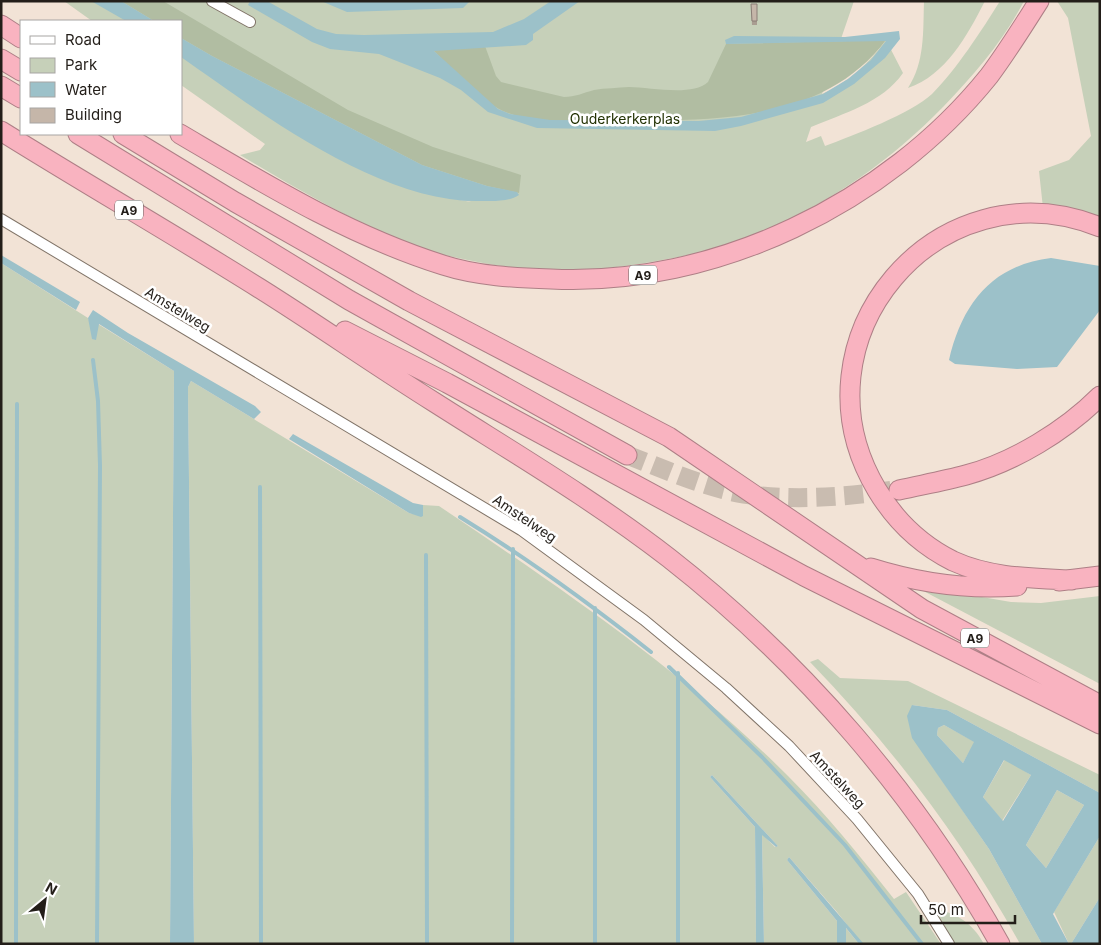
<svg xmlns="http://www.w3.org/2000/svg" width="1101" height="945" viewBox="0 0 1101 945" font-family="Inter,sans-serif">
	<rect width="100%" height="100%" fill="#f2e3d6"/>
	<!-- green -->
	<path fill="#c6d0b9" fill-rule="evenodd" d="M64,1H854L822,94C849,82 869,63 886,40L903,73C882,103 844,113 811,127L806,142L821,136L825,146C852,136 912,113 932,94C956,70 982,30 1000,1H1024C1004,40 975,74 944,106C883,169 807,219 723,246C696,255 667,259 639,264C603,269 566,274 530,270C503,267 475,262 449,256C432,253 417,246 401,240C344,217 292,186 240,155L260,150L265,144L181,85V21H92ZM387,180L471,202L424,193Z
		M924,1H985C967,36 946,75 908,88C925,62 923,32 924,1Z
		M1057,1H1100V218L1062,208H1043L1039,171L1069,160L1091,136L1068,18Z
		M1,263L88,318L91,325L98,324L174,371L170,944H1Z
		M191,381L409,513L423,516V505L439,506C562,589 683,671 788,776C826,814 861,857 894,899L906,892L941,944H862L837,912L789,857L787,860L837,921V944H764L762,834L775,847L778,846L712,775L710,777L755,827L756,944H194L188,387Z
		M912,585L1011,602L1041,603L1100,596V684Z
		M818,659L840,678L908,681L1100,775V793L947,710L912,705L930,763L989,849L1042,944H1020C963,840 892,747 810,662Z
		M944,725L975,742L963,763L937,735L938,728Z
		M1005,759L1031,775L1002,821L983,797Z
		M1057,790L1084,805L1046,868L1026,845Z
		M1100,836V897L1071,944H1069L1054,912Z
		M931,908C955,912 972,922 984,944H954Z
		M845,927L859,944H846Z"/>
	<!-- forest -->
	<path fill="#b1bda2" d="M121,1H163L348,110L433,147L521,175L519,193L487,186L422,165L212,56L181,38V21H154Z
		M886,40C822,125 707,121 610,120C578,120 540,124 508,113C482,104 454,70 433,50L485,46L496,76L501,82L564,97C575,97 583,93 594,90C605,88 618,88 629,87C650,87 692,97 708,82L726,44Z"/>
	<!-- water -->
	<path fill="#9cc1c9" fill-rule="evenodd" d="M91,1H121L154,21H126Z
		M250,1H267L317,29L336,34L364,35L493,32L524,19L551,1H580L533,34V40L526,45L434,51L498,109L510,114L550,120L699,121L741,117L823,94L848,79L871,60L886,41L726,44L725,40L734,36L845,37L899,31L900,39L885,58L854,84L823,103L741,126L715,131L537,128L488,112L461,90L440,78L379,54L330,49L312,42L248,5Z
		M321,1H470L463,8L347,12Z
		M181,38L212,56L422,165L487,186L517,192L519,195C509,202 494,201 482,201C381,204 261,113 181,57Z
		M1,255L80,302L76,310L1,263Z
		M1051,258L1100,266V310L1057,367L1017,369L955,364L949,360C962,304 992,265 1051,258Z
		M93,310L128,333L255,406L261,412L254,419L191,381L188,387L194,944H170L174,371L99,324L96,340L92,339L88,318Z
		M293,434L413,503L423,505V516L421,517L409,513L289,439Z
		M912,705L947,710L1100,793V836L1053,914L1069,944H1042L989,849L912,738L907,716ZM944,725L974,742L963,763L937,735L938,728ZM1004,760L1031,775L1003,821L983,797ZM1057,790L1084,805L1046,868L1026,845Z
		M712,775L778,846L776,847L762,835L764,944H756L755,827L710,777Z
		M789,857L863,943L859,944L846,928V944H837V921L787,860Z
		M1100,897V944H1071Z"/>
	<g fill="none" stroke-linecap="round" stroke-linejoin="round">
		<!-- stream -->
		<path stroke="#9cc1c9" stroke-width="4" d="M93,360L98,401L100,466L97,944
			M260,487L261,944
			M460,517C527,558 590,604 651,652
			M426,555L427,944
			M669,667L762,757L845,845L922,944
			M678,673V944
			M16,944L17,404
			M512,944L513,549
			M595,944V608"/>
		<!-- motorway-tunnel -->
		<path stroke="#c9bcb0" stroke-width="19" stroke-dasharray="19 9" stroke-linecap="butt" d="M627,455C664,469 706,488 744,494C794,501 845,497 894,490"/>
		<!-- minor casing -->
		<g stroke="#817468" stroke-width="12">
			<path id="minor" d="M212,1L250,22
				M1,219L521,530L644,620L726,688L789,746L857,819L918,894L949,944"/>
		</g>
		<!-- motorway casing -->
		<g stroke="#ae7f86" stroke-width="21">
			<path id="motorway" d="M1,25L21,38
				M1,59L21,71
				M1,86L21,98
				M1,131C86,184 173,234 259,288C318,325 375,365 434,402C514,453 594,500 669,558C803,663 917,795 1000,944
				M78,134L349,300L627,455
				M123,134L235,202L409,301L669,437L922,609L1100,705
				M180,134C265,184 348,235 443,265C477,276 516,278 551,279C715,287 887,203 989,76C1007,52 1023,26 1039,1
				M345,331L447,383L804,576L1100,724
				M899,490C921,485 944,481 966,475C1014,462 1065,431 1100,396
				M871,568C919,583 967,590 1017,586
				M1072,580C1031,578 990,578 953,561C921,545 895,520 877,490C787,340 937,162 1100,227
				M1059,581L1100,576"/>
		</g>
		<!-- minor -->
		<use href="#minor" stroke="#fff" stroke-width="10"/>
		<!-- motorway -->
		<use href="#motorway" stroke="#f9b3c0" stroke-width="19"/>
	</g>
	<!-- wall -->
	<path fill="#a99d91" d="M751,4H757V25H752Z"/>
	<!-- building -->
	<path fill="#c5b6a9" stroke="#8a7f76" d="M751,4H757V21H752Z"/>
	<g text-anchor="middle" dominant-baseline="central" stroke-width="5" stroke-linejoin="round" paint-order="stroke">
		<!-- shield labels -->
		<g fill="#fff" stroke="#65625e" stroke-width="1">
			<rect x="115" y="200.5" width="28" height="19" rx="4"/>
			<rect x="629" y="265.5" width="28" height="19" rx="4"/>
			<rect x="961" y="628.5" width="28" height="19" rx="4"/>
		</g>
		<g font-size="12" font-weight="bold" fill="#231e19">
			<text x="129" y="210">A9</text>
			<text x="643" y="275">A9</text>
			<text x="975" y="638">A9</text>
		</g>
		<!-- park labels -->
		<g font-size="14" fill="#223103" stroke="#fff">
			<text x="625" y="118">Ouderkerkerplas</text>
		</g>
		<!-- street labels -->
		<g font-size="14" fill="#231e19" stroke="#fff">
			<text transform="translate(178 309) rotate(31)">Amstelweg</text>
			<text transform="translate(525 518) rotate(34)">Amstelweg</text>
			<text transform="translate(838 779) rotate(47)">Amstelweg</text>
		</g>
	</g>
	<!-- border -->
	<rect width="1101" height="945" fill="none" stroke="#231e19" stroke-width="5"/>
	<!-- legend -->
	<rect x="20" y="20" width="162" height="115" fill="#ffffff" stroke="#a7a5a3"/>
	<rect x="30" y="36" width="25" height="8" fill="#ffffff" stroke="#a7a5a3"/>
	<text x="65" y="45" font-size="15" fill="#231e19">Road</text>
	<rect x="30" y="58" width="25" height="15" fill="#c6d0b9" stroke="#a7a5a3"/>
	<text x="65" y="70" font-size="15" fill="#231e19">Park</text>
	<rect x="30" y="82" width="25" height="15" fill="#9cc1c9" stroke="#a7a5a3"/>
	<text x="65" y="95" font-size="15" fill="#231e19">Water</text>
	<rect x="30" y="108" width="25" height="15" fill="#c5b6a9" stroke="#a7a5a3"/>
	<text x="65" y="120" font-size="15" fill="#231e19">Building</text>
	<!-- north arrow -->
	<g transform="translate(45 900) rotate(29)" stroke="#ffffff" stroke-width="4" paint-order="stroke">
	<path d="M0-4L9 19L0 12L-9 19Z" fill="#231e19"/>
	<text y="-8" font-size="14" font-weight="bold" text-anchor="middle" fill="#231e19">N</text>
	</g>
	<!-- scale -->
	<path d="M921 915v8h94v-8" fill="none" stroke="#231e19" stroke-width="2.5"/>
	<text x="928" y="915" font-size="15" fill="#231e19" stroke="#ffffff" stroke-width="4" paint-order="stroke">50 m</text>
</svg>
